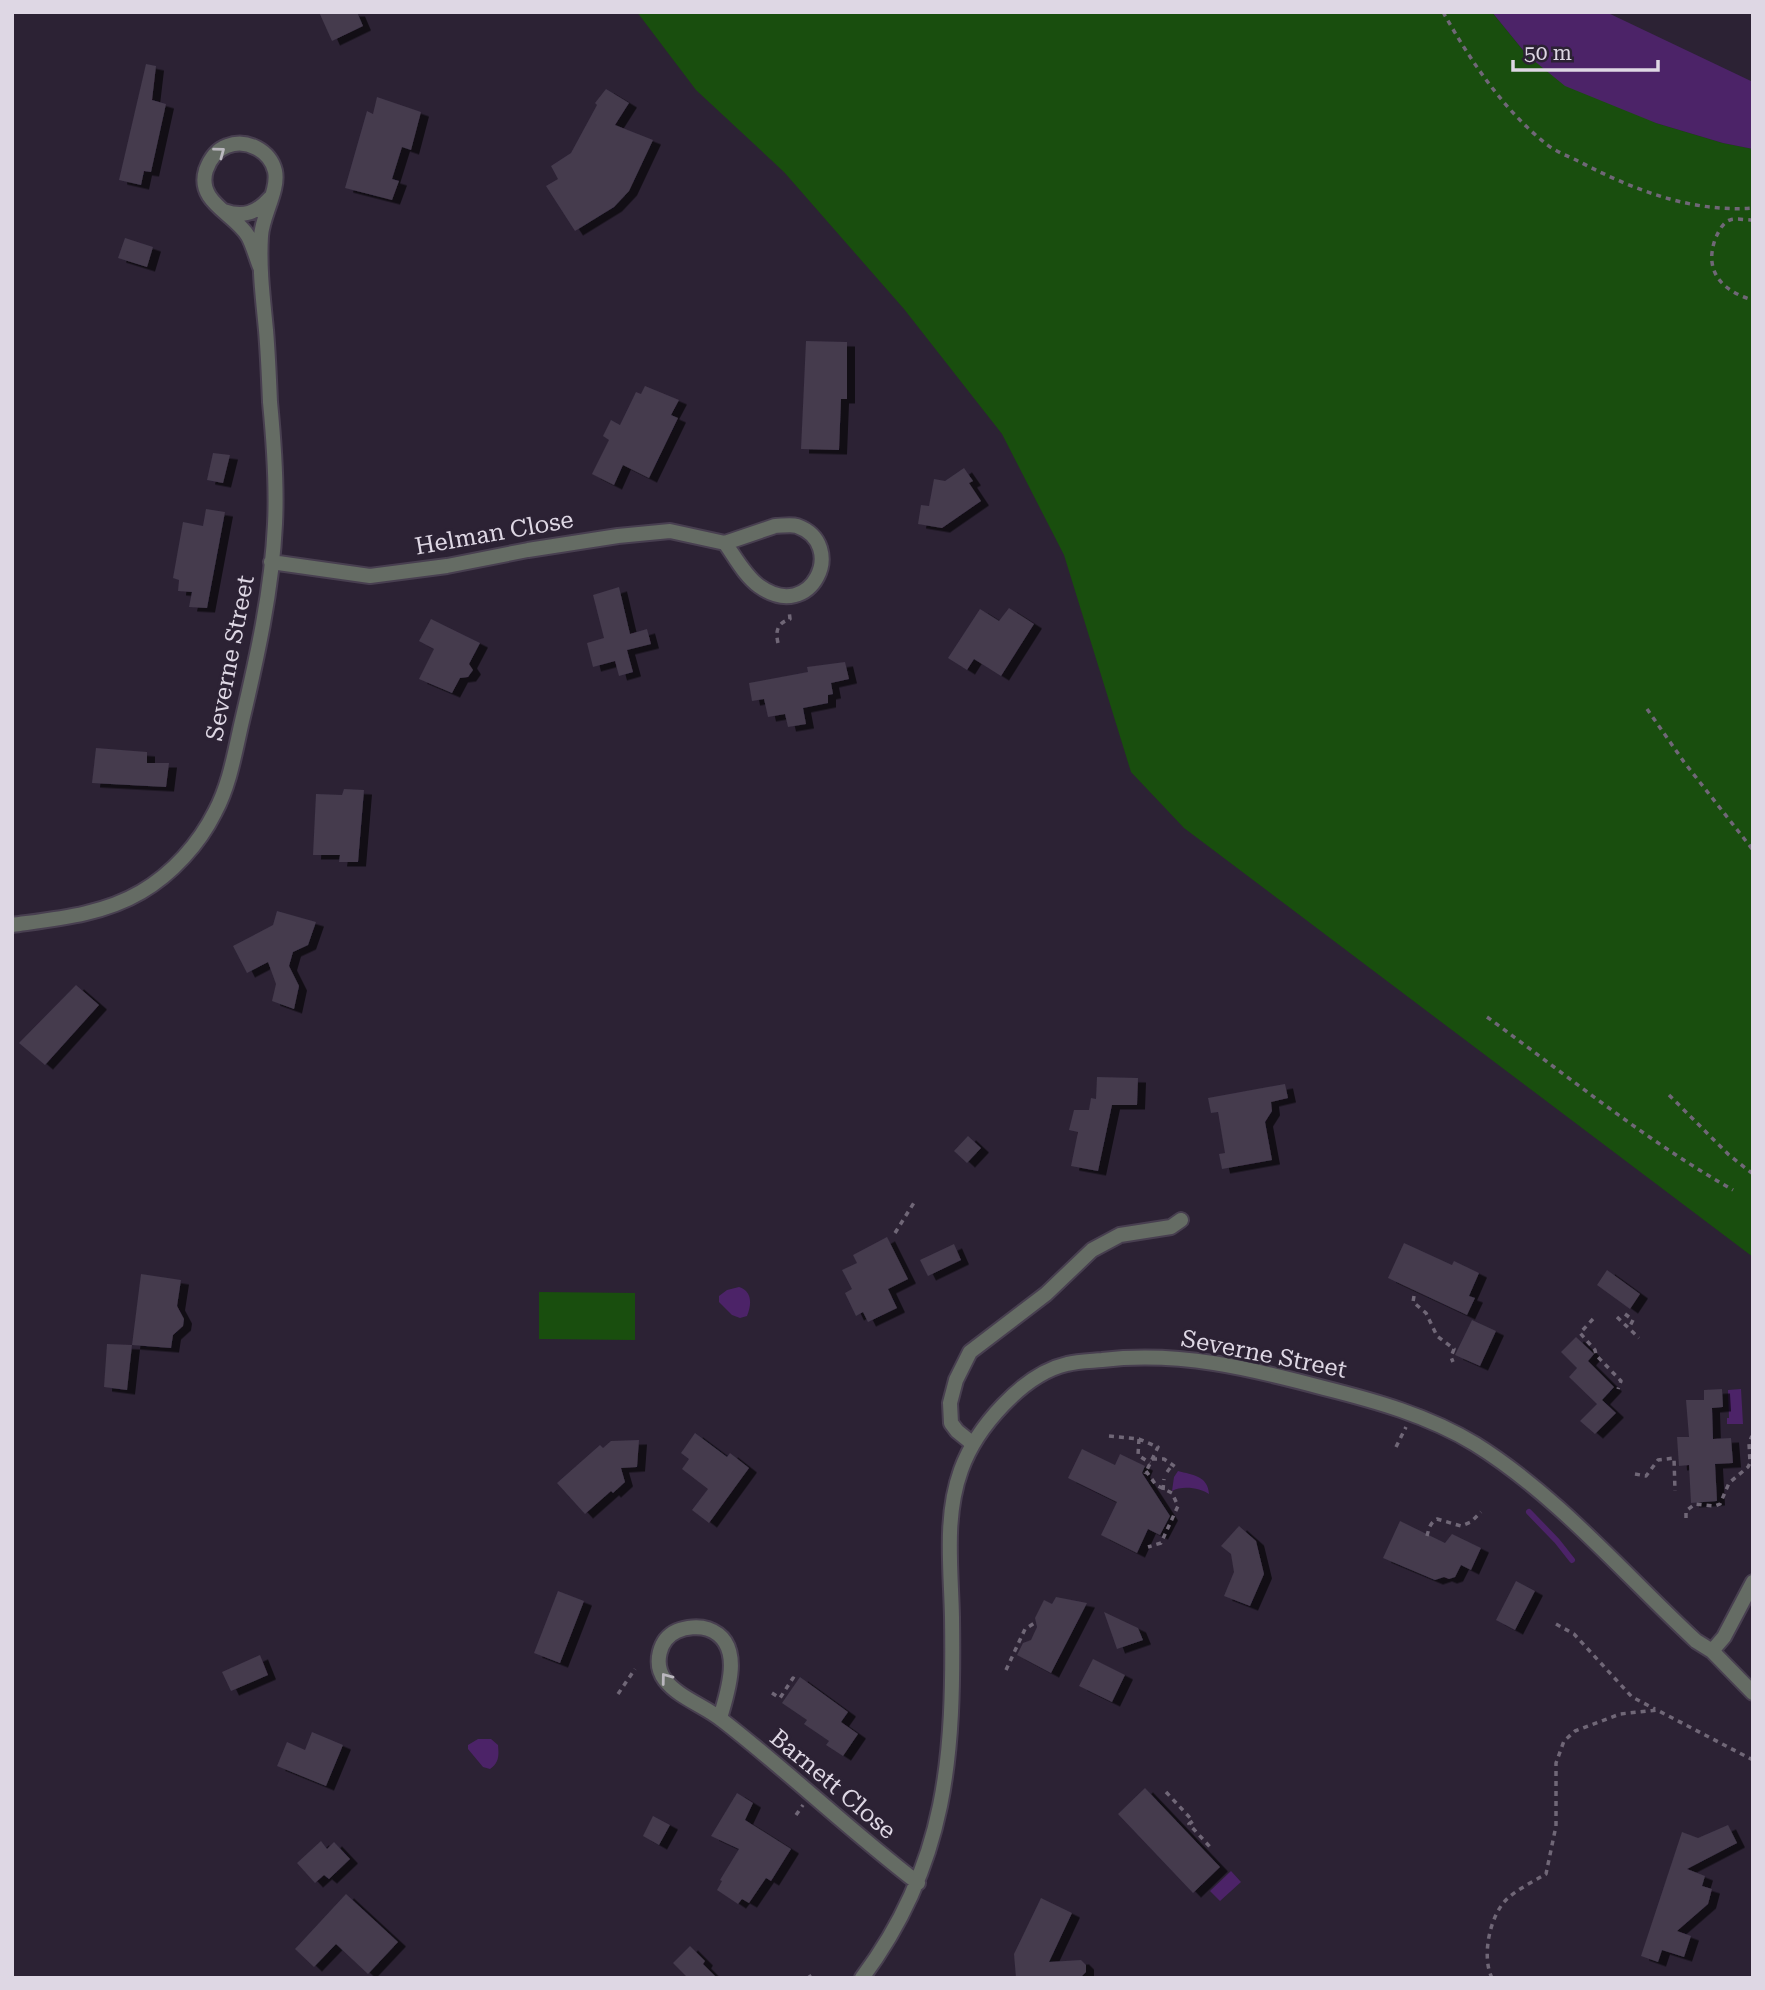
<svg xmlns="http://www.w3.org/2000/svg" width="1765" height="1990" viewBox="0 0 1765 1990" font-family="'Roboto Serif',serif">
	<defs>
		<filter id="shadow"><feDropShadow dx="8" dy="4.5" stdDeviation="0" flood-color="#0009"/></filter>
	</defs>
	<rect width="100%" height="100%" fill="#2c2234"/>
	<!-- green -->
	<path fill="#194e0e" d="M637,12H1492L1527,55L1656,123L1723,143L1753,149V1257L1184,828L1131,772L1064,555L1002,434L904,309L784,172L696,90Z
		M539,1292L635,1293V1340L539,1339Z"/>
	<!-- water -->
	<path fill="#4c2368" d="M1492,12H1606L1753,82V149L1723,143L1656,123L1565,86L1527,55Z
		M739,1287C752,1291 752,1304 747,1316L740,1318L732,1315L719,1302V1296L727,1290Z
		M1741,1389L1743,1424H1727V1418H1729L1728,1390Z
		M1178,1471C1193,1475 1208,1476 1209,1494C1201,1488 1182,1485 1172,1491L1174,1477Z
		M478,1739H491L498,1745C499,1756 499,1763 490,1769L483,1767L468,1749V1745Z
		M1231,1871L1241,1882L1220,1901L1210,1891Z"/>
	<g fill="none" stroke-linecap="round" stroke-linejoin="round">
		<!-- stream -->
		<path stroke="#4c2368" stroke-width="6" d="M1529,1512L1557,1541L1572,1560"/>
	</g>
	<!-- building -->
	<path fill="#443a4d" filter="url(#shadow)" d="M319,12H357L363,26L332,41Z
		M146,64L156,66L152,100L166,104L151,172L144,171L141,185L119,180Z
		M606,89L629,103L615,125L653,140L629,191L614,207L575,231L546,186L558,179L551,166L571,153L597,105L595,103Z
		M377,97L421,112L411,150L402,147L392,179L399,181L392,200L345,188L367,111L373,114Z
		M125,238L153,247L147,267L118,258Z
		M806,341L847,342V399H841L839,450L801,449Z
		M645,386L679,400L671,415L678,418L649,478L623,465L614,485L592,474L609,440L603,436L611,420L620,425L636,392L641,394Z
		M213,453L230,455L223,483L207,480Z
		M964,468L973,481L969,483L981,501L942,528L918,524L921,505L929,506L934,479L945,481Z
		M206,509L225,512L207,608L189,607L192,592L178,591L179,580L173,578L183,522L203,526Z
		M619,587L630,634L647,629L651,644L627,650L633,672L619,676L615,661L593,667L587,643L604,638L593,595Z
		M1009,608L1034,624L1001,676L974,659L967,670L948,658L980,609L999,621Z
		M431,619L480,643L469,664L473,670L468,677L460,678L452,693L419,679L434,649L419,641Z
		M845,662L849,679L831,683L833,694L828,695V703L803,708L806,724L788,727L785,714L768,717L764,699L752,701L749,683L808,672L807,667Z
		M96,748L147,752V763H169L166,787L92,783Z
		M344,789L364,790L358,862H339L340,855H313L316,794L342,795Z
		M277,911L316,922L308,945L293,952L289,966L299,986L294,1009L272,1001L276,984L268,962L247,973L233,946L273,925Z
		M76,985L99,1005L45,1065L19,1043Z
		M1097,1077L1138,1078L1137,1105H1112L1098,1171L1071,1166L1078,1132L1069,1130L1074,1110H1089L1091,1098L1096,1099Z
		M1285,1084L1288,1098L1271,1102L1272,1111L1265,1122L1272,1160L1222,1169L1219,1154L1225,1153L1218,1112L1211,1113L1208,1098Z
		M968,1136L981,1148L967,1163L954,1151Z
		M887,1237L908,1279L888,1289L897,1308L868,1322L863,1312L856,1316L845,1293L852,1289L842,1270L857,1263L853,1255Z
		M1404,1243L1452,1265L1454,1261L1479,1273L1469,1296L1475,1298L1467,1315L1388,1278Z
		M954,1244L961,1260L928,1276L920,1260Z
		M1607,1270L1640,1294L1630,1309L1597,1285Z
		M141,1274L181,1280L177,1306L184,1319L183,1326L173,1335L171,1348L132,1345Z
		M1472,1320L1496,1331L1480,1366L1455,1355Z
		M1576,1337L1594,1354L1588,1361L1614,1387L1602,1400L1616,1413L1595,1434L1580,1421L1597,1404L1569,1377L1577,1368L1561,1352Z
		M107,1344L132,1345L127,1390L104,1387Z
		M1722,1389L1723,1407L1712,1408L1713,1439L1731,1438L1733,1463L1715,1464L1717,1501L1691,1503L1689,1465L1679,1466L1677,1437H1689L1686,1400H1704V1390Z
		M695,1433L727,1457L730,1453L749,1468L709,1523L692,1510L708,1489L682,1469L689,1459L681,1453Z
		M639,1440L637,1467L621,1468L625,1482L613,1493L611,1491L585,1514L557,1483L600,1445L603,1448L611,1441Z
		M1082,1449L1115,1465L1120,1454L1145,1466L1142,1473L1170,1516L1160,1535L1148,1529L1137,1553L1101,1535L1117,1502L1068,1478Z
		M1400,1521L1445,1543L1452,1534L1481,1548L1471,1570L1461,1565L1455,1577L1449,1579L1444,1577L1435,1580L1383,1558Z
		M1239,1526L1256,1541L1264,1574L1250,1606L1224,1596L1234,1572L1231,1554L1221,1546Z
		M1516,1581L1535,1591L1515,1630L1496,1620Z
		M558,1591L584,1601L560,1663L534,1653Z
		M1056,1597L1087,1603L1051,1673L1017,1655L1023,1643L1031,1640L1037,1627L1035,1618L1044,1600L1052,1604Z
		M1104,1612L1138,1628L1143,1640L1117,1649Z
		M260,1655L268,1675L231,1691L222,1672Z
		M1093,1659L1125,1675L1112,1702L1079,1686Z
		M800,1677L848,1712L841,1722L858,1734L843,1756L826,1745L829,1741L804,1724L807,1720L782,1703Z
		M312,1732L343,1745L326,1786L277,1766L287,1742L305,1750Z
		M1145,1788L1220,1867L1193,1893L1118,1814Z
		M737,1793L753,1803L745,1820L791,1849L771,1881L766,1878L749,1903L742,1899L738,1904L717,1890L722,1881L720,1880L739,1849L711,1836Z
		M653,1816L670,1825L659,1845L643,1836Z
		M1728,1825L1737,1843L1687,1869L1705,1876L1702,1886L1712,1889L1708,1904L1677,1931L1691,1936L1684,1957L1662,1950L1658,1962L1641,1956L1682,1832L1698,1838Z
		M321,1841L327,1849L334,1842L350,1859L329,1879L324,1875L315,1883L297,1863Z
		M346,1894L398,1942L368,1974L336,1944L314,1967L295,1949Z
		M1041,1898L1072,1913L1049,1962L1081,1960L1086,1965V1972L1082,1976L1016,1978L1014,1954Z
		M690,1946L705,1961L703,1964L717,1978H688L673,1963Z"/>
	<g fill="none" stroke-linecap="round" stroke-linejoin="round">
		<!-- street casing -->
		<g stroke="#483f50" stroke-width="18">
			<path id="street" d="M224,211C243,218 257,213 270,198
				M775,526C781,526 791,524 797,526C848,544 812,624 759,586C745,576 735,557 725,543Z
				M271,562L370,576L447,566L528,550L618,536L670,531L725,543
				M12,925C55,919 102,915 141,892C172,874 199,844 215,812C230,784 235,751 242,721C257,658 272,590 275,524C277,484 274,443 270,402C269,378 268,354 266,330C263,299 259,268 261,236C262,216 279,190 275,171C270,151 247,138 227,146C216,150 210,159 206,170C196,202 234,213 248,236C253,245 256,257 260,267
				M973,1444L957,1431L951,1423L950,1403L956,1380L970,1352L1046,1294L1092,1250L1120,1235L1171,1227L1181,1220
				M1712,1651L1724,1637L1753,1582
				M720,1718C728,1691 745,1642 708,1629C699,1626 686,1627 677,1631C659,1639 653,1664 665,1680C679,1698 705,1706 722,1720C789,1772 850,1831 918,1883
				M862,1978C948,1863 954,1754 952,1617C951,1568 944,1517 961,1470C976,1428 1023,1374 1067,1364C1078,1361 1091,1361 1102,1360C1180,1351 1249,1368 1324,1388C1376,1401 1429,1416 1475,1444C1557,1495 1626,1576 1696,1641L1712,1651L1753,1693"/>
		</g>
		<!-- path -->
		<path stroke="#706777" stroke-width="3.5" stroke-dasharray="5 5" stroke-linecap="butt" d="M1443,12C1470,60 1502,108 1545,143C1554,151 1568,156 1578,161C1632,189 1691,213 1753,208
			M1753,220C1746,220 1736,218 1730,220C1723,222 1719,231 1716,237C1703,270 1721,291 1753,300
			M778,643C775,630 778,623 790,619L789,610
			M1647,709L1684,762L1753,850
			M1487,1017C1568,1076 1645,1140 1733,1190
			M1669,1095L1729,1155L1753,1174
			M895,1233L915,1201
			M1414,1296L1413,1302L1426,1313L1437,1336L1454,1349L1451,1357L1453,1362
			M1625,1314L1633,1320L1629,1328
			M1617,1317L1639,1338
			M1593,1319L1580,1333L1595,1350L1596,1355L1621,1381L1618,1389
			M1109,1436L1139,1439L1158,1447L1145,1474
			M1139,1439L1138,1455L1150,1463
			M1396,1447L1406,1427
			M1152,1459H1164L1177,1468
			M1146,1471L1156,1485L1172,1493L1178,1506L1161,1543L1148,1547
			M1167,1472L1173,1464
			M1635,1474L1646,1476L1658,1460L1674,1458L1675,1491
			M1163,1490L1164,1479
			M1686,1518V1511L1695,1504L1715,1506L1720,1504L1729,1483L1748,1467L1750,1463L1749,1443L1752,1436
			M1427,1536C1429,1528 1430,1523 1437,1519L1461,1526L1471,1522L1481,1512
			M1556,1624L1574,1634L1632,1697L1655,1709
			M1006,1670L1025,1629L1036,1622
			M772,1693L780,1698L793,1678L798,1681
			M618,1694L635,1669
			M1166,1792L1193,1821L1189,1824L1211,1848
			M796,1815L803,1805
			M809,1975L811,1978
			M1492,1978C1481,1956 1490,1913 1509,1897C1520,1888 1534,1881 1546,1874L1556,1826V1763L1564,1741L1575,1731L1620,1714L1657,1710L1753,1760"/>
		<!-- street -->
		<use href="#street" stroke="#656c64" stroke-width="14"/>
	</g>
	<!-- one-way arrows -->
	<defs><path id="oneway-chevron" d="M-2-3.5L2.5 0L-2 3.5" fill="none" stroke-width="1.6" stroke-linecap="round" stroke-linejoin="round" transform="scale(1.75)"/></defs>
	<g stroke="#bab7be">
		<use href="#oneway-chevron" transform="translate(220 152) rotate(-37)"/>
		<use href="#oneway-chevron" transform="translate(666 1678) rotate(-127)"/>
	</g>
	<g text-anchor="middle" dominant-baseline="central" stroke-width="6" stroke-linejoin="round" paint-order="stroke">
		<!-- street labels -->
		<g font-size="24" fill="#ded7e4" stroke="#2c2234">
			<text transform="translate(494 533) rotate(-10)">Helman Close</text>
			<text transform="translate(230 658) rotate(-79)">Severne Street</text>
			<text transform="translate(1264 1354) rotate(11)">Severne Street</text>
			<text transform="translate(833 1784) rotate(40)">Barnett Close</text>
		</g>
	</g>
	<!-- border -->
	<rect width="1765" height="1990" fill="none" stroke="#ded7e4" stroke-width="28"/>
	<!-- scale -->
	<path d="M1513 60v10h145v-10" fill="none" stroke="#ded7e4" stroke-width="3.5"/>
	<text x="1524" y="60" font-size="21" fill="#ded7e4" stroke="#2c2234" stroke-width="5" paint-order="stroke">50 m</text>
</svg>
